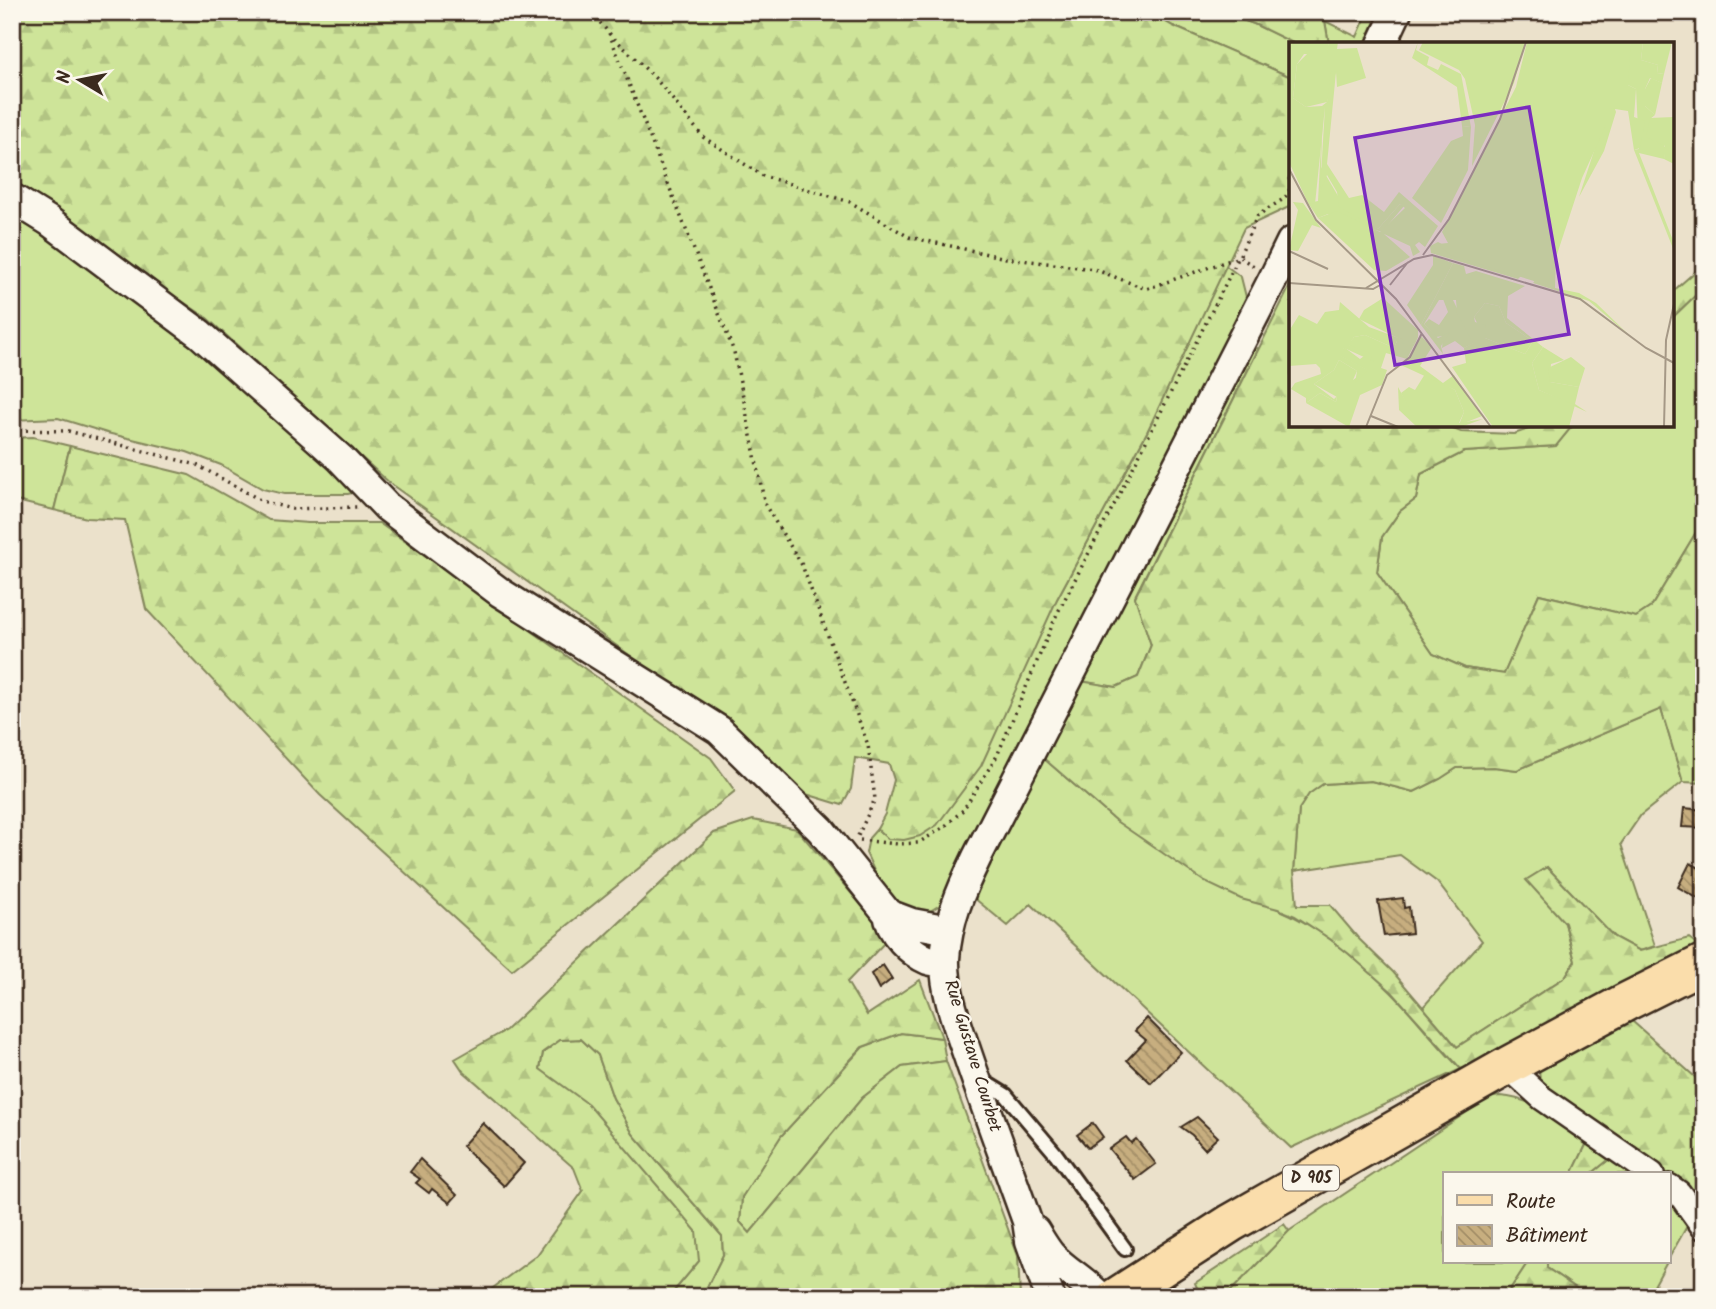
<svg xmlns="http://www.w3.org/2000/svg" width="1716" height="1309" viewBox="0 0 1716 1309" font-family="Kalam,sans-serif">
	<defs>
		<pattern id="forest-firs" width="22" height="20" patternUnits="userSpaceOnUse" patternTransform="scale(1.75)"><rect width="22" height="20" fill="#cee499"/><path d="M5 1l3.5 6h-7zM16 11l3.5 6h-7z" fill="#b2c483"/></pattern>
		<pattern id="building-back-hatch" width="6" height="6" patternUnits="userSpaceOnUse" patternTransform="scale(1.75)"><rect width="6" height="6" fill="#c7ae7f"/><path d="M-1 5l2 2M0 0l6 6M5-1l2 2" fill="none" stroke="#a38e67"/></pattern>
	</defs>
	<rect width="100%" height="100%" fill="#ebe1cb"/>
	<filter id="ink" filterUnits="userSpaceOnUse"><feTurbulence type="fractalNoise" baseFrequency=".0143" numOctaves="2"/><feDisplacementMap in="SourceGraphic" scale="14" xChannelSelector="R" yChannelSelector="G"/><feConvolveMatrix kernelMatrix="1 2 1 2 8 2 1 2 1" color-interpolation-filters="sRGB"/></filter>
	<g filter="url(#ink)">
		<!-- grass -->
		<path fill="#cee499" stroke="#84875c" stroke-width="2" d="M1148,12H1219L1254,24L1295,44H1291V77L1173,26Z
			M1368,12H1379L1365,44H1329L1325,21L1357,37Z
			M12,215L105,275L218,360L360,491L348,494H284L263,489L221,465L187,452L107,433L58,418L12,420Z
			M1225,265L1241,277L1246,297L1135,526L943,903L927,913L907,912L888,902L866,853L869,838L877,829L888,839L1057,599L1147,432Z
			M1704,287V519L1651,607L1636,617L1539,594L1504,674L1465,668L1433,654L1377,572L1382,537L1400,511L1416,499L1421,474L1464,452L1555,446L1573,425H1672V318Z
			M1259,348L1135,596L1151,645L1138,677L1116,687L1080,681L1244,349Z
			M33,437L70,446L54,510L12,500V438Z
			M1661,709L1683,782L1641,815L1621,844L1655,946L1640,951L1614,937L1547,867L1527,880L1565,923L1575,961L1565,977L1457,1047L1423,1007L1482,941L1437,882L1400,855L1294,871L1299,809L1309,793L1323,784L1371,781L1414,792L1440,779L1457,768L1494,767L1517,770Z
			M1042,757L1116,821L1278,909C1321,927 1359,960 1391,992C1416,1017 1436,1045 1461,1069L1291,1148L1031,904L1008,926L968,893Z
			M901,1033L942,1038L946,1061L902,1067L862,1098L750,1233L740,1222L742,1197L781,1136L863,1047Z
			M581,1039L598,1055L613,1098L633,1134L722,1236L723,1255L702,1297H669L699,1261L540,1069L543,1053L560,1040Z
			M1500,1096C1534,1098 1561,1121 1588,1141L1572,1174H1445V1262H1528L1505,1297H1225L1289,1231L1488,1098Z
			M1612,1157L1640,1174H1591Z
			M1669,1194L1691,1219L1669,1258Z
			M1547,1262H1667L1648,1297H1589L1547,1268Z"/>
		<!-- forest -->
		<path fill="url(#forest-firs)" stroke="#84875c" stroke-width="2" d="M12,12H1148L1173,26L1291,77V175L1288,179L1291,184V206L1244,228L1147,432L1057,599L981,766L937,825L920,836L904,840L888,839L877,829L885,814L894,780L889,764L855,758L851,789L842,805L806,794L642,664L392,485L207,318L12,186Z
			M1219,12H1302L1325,21L1329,44H1295L1254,24Z
			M1704,264V287L1672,318V292Z
			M1291,284V425H1443L1461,432L1514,434L1540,425H1573L1556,446L1464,452L1421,474L1416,499L1400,511L1382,537L1377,572L1433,654L1465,668L1504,674L1539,594L1636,617L1651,607L1704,519V783L1683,782L1661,709L1517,770L1494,767L1457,768L1440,779L1414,792L1371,781L1323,784L1309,794L1299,809L1294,871L1297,905H1330L1358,938L1393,972L1457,1047L1565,977L1575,961L1565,923L1526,880L1547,867L1614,937L1640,951L1689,938L1702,948L1476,1064L1461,1069L1392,992L1349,954L1330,939L1295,916L1278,909L1241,899L1205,882L1116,821L1042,757L1080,681L1116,687L1138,677L1151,645L1135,597Z
			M70,446L189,475L269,520L308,523H379L711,758L735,791L512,970L320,795L146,609L125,520L87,518L54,510Z
			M753,820L797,829L889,938L847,982L867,1015L920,980L942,1038L901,1033L862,1047L781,1136L742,1197L740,1222L750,1233L862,1098L902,1067L946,1061L1018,1256L1020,1297H702L723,1255L722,1236L633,1134L613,1098L598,1055L581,1039L560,1040L543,1052L540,1069L588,1104L696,1231L699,1261L669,1297H481L537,1255L583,1191L574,1168L463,1071L455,1059L506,1030L714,833Z
			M1632,1021L1704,1085V1218L1669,1180V1174H1661L1540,1084L1539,1066Z
			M1588,1141L1612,1157L1591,1174H1572Z
			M1284,1224L1289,1231L1225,1297H1201L1195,1283Z
			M1528,1262H1547V1268L1589,1297H1505Z"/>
		<!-- building -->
		<path fill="url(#building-back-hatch)" stroke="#3b2a1e" stroke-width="2" d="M1684,808L1704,810V828L1682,827Z
			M1690,863L1704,870V902L1678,887Z
			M1403,898L1404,908L1409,907L1412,933L1384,936L1378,901Z
			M883,965L892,979L879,989L871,974Z
			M1147,1018L1181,1052L1151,1083L1127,1060L1146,1040L1135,1031Z
			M1197,1117L1218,1137L1205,1149L1192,1135L1181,1127Z
			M483,1123L524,1163L504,1186L462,1146Z
			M1093,1123L1103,1137L1088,1148L1077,1135Z
			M1126,1137L1131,1143L1136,1139L1156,1164L1135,1180L1109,1149Z
			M420,1159L457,1195L450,1203L432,1189L429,1193L416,1183L420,1179L410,1172Z"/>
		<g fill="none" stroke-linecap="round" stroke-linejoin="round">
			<!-- service casing -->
			<g stroke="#3b2a1e" stroke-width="18">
				<path id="service" d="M978,1085L988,1084L1006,1095L1056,1154L1125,1249"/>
			</g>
			<!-- minor casing -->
			<g stroke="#3b2a1e" stroke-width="28">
				<path id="minor" d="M1509,1065L1518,1076L1542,1098L1652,1174
					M1669,1186L1679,1193L1704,1228"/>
			</g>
			<!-- tertiary casing -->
			<g stroke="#3b2a1e" stroke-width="33">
				<path id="tertiary" d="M1382,44L1397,12
					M12,198L49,221L200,334L341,459L387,507L501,593L719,730L821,830L888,914C890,932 911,953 928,960C934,962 939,962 945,962
					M888,914L912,923L949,930
					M1035,1231C1040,1239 1045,1248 1051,1255C1066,1271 1086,1281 1100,1297
					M1050,1297L1030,1241L1027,1221C1007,1165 986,1109 967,1053C957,1024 944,990 945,959C947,922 961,890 977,857L1274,277L1291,242"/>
			</g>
			<!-- primary casing -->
			<g stroke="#3b2a1e" stroke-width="42">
				<path id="primary" d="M1116,1297L1231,1223L1509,1065L1626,1002L1704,963"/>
			</g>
			<!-- path -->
			<path stroke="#3b2a1e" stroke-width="3.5" stroke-dasharray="2 5" stroke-linecap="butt" d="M591,12L609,33L656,79L703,137L763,176L850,202L909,237L1006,258L1094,269L1146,289L1239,257L1254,266
				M609,33L734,352L765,505L802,565L868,745L875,799L857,838
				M12,430L68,431L197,465L262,501L292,509L357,507
				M860,840L898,844L918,843L943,828L963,810L997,756L1057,614L1117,499L1239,257L1257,216L1285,198L1291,187"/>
			<!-- service -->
			<use href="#service" stroke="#fbf7ec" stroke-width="12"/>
			<!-- minor -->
			<use href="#minor" stroke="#fbf7ec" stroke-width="23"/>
			<!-- tertiary -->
			<use href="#tertiary" stroke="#fbf7ec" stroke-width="28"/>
			<!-- primary -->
			<use href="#primary" stroke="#faddab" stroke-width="37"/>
		</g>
	</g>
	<g text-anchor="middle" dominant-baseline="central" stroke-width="5" stroke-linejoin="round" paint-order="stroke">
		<!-- shield labels -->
		<rect fill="#fbf7ec" stroke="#75685c" stroke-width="2" x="1283" y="1165.5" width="56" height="25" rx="5"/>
		<g font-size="16" font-weight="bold" fill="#3b2a1e">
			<text x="1311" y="1178">D 905</text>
		</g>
		<!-- street labels -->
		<g font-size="18" fill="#3b2a1e" stroke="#fbf7ec">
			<text transform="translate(972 1056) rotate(73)">Rue Gustave Courbet</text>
		</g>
	</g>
	<!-- overview -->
	<g transform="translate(1289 42)">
		<rect width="385" height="385" fill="#ebe1cb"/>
		<path d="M40,0H49L48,7L68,6L77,36L48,45L47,30L38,60L17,65L4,56L8,22L20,10L37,12ZM129,0L127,8L140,15L138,23L149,28L152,22L172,32L182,85L173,84L168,45L123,16ZM134,0H236L225,41L183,124L186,83L176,37L170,28L130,8ZM342,0H354L352,18L369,23L368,31L375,32L373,41L361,36L356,47V64L366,73L361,77L377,107L375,117L350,111L385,201V209L345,108L350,107L347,47L339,43L337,23ZM325,64L327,70L315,109L290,155L319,66ZM34,65L32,125L52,159L89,187L111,162L115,164L93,190L39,172L29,176L19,161L29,159ZM4,160L14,161L32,186L23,183L9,209L0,208L9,168ZM149,200L185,219L233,233L229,237L142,211L141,204ZM267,210L266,246L290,251L307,261L340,293L300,259L244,241ZM144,214L164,221L132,283L118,263L144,223ZM94,256L129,288V295L126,302L117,300L124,305L118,317L97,311L92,326L98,328L93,343L71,353L60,385L17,361L31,351L47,360L48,355L25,342L45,328L50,318L68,329L64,338L78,328L51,314L55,305L71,317L78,312L59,303L65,295L76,293L105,306L108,299H115L70,277L75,268ZM163,256L185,301L175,306L166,299L153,306L154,294L147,295L135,282L140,277L150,283L159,270L154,257ZM196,261L210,264L217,281L244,299L236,312L196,296L185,275ZM254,305L275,318L262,322L261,340L290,345L286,362L298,370L250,348L243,321ZM136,332L166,348L175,370L170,381L194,377L172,385H128L112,351L120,345L126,348Z" fill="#cee499"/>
		<path d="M0,0H40L38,12H15L8,22L4,56L17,65L33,64L38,60L42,29L47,30L38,122L60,156L73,153L95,170L110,150L149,184L136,205L130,200L126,203L131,210L124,214L121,204L95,192L121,215L97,229L85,228L29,176L48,169L91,190L116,166L111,162L89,187L50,165L48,150L38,133L31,150L36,65L26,162L19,161L0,120ZM238,0H342L339,43L347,47L345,75L356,79L351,106L345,108L339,69L319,66V79L293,136L258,243L161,213L149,202L159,201L153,190L227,45ZM354,0H383L375,32L368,31L369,23L352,18ZM362,36L373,41L366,73L356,64V47ZM385,75V122L375,117L376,104L357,95L361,76ZM173,84L182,85L179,128L152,181L123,156L162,99L174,94ZM164,221L175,224L177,232L187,229L236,244L219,254L218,276L254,305L243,321L250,348L286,363L280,385H204L163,325L177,321L175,306L184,301L168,271L167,258H150L135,282L149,296L161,290L152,304L154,312L132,283ZM196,261L210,264L217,281L244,299L236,312L196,296L197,283L186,280L185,275ZM51,260L80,285L126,302L124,305L108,299L105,306L76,293L65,295L60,303L79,310L86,320L55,306L52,314L79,328L66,341L68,329L50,318L45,328L25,342L45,357L48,354L47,360L31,351L17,361V356L2,347L6,341L32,332L31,326L27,322L0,324V289L10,273L28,282L36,270L50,268ZM132,294L143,305L131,324L154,341L165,333L193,374L170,383L175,370L166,348L114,324ZM282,315L296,326L290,345L261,340L259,326ZM109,345L125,375L128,385L110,368Z" fill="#cee499" fill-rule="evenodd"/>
		<path fill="none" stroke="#a59886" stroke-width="2" d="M0,127L27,178L107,257L202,385M0,209L39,227M134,213L160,177L211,77L237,0M0,241L84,247L93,242M101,243L119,220M77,246L125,217L143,213L291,257L357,306L385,321M82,374L109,385M77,385L98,333L121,315L133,291M375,385L377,298L385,262"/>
		<path fill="#7b2cbf" fill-opacity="0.15" stroke="#7b2cbf" stroke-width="3.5" d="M240,65L280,292L106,323L66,96Z"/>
		<rect width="385" height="385" fill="none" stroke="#3b2a1e" stroke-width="3.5"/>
	</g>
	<!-- margin -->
	<rect width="1716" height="1309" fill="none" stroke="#fbf7ec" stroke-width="42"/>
	<rect x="21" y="21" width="1674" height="1267" fill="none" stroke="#3b2a1e" stroke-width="2.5" filter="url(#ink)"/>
	<!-- legend -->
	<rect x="1443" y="1172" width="228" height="91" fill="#fbf7ec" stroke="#aea59a" stroke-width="2"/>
	<rect x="1457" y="1195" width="35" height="10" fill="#faddab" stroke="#aea59a" stroke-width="2"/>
	<text x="1506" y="1208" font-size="21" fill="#3b2a1e">Route</text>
	<rect x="1457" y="1225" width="35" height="21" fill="url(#building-back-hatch)" stroke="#aea59a" stroke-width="2"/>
	<text x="1506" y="1242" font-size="21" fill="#3b2a1e">Bâtiment</text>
	<!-- north arrow -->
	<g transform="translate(80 80) rotate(280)" stroke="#fbf7ec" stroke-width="5" paint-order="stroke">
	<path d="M0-5L12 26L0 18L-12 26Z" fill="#3b2a1e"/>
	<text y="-10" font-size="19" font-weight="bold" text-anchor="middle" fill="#3b2a1e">N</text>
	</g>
</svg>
